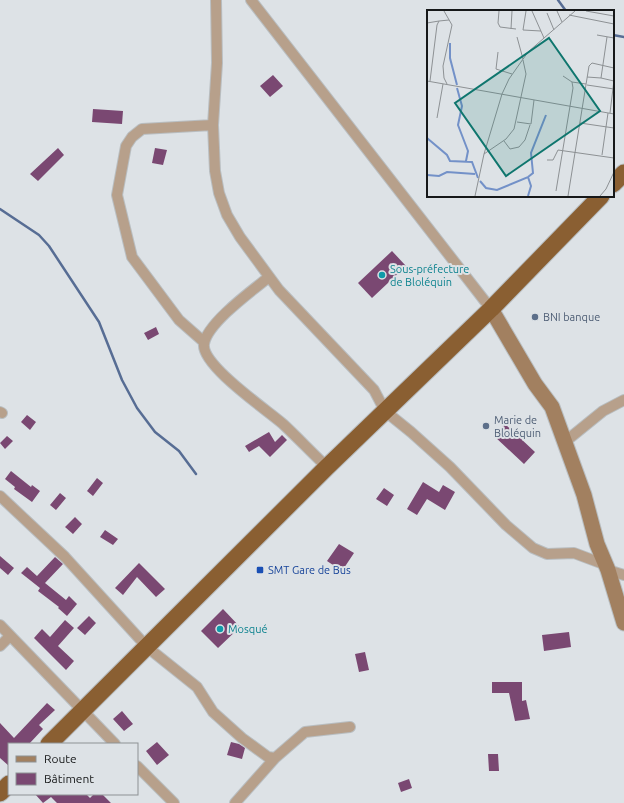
<svg xmlns="http://www.w3.org/2000/svg" width="624" height="803" viewBox="0 0 624 803" font-family="Ubuntu,sans-serif">
	<rect width="100%" height="100%" fill="#dde2e6"/>
	<g fill="none" stroke-linecap="round" stroke-linejoin="round">
		<!-- stream -->
		<path stroke="#576d94" stroke-width="2.5" d="M558,0L566,11
			M613,35L624,37
			M0,209L39,235L49,246L99,322L122,380L137,408L155,432L179,451L196,474"/>
	</g>
	<!-- building -->
	<path fill="#7a4872" d="M273,75L283,86L270,97L260,86Z
		M93,109L123,111L122,124L92,122Z
		M58,148L64,155L38,181L30,174Z
		M155,148L167,150L163,165L152,163Z
		M392,251L406,266L372,298L358,283Z
		M156,327L159,334L148,340L144,333Z
		M27,415L36,422L30,430L21,422Z
		M505,424L535,452L524,464L494,436Z
		M269,432L275,442L282,435L287,440L270,457L259,446L249,452L245,446Z
		M7,436L13,441L5,449L0,443Z
		M11,471L31,487L32,485L40,491L32,502L14,489L15,487L5,479Z
		M97,478L103,483L93,496L87,491Z
		M423,482L439,492L443,485L455,492L445,510L427,499L417,515L407,509Z
		M384,488L394,495L387,506L376,499Z
		M60,493L66,498L56,510L50,505Z
		M75,517L82,524L73,534L65,527Z
		M105,530L118,539L113,545L100,537Z
		M339,544L354,553L342,571L327,561Z
		M0,556L14,568L8,575L0,568Z
		M55,557L63,564L45,583L66,600L69,596L77,604L67,616L58,608L59,607L38,591L40,588L21,573L27,567L37,576Z
		M139,563L165,589L156,597L137,577L123,595L115,588Z
		M223,609L240,627L218,648L201,631Z
		M89,616L96,623L85,635L77,628Z
		M65,620L74,628L58,646L74,661L66,670L34,638L42,629L50,637Z
		M569,632L571,647L544,651L542,635Z
		M365,652L369,670L359,672L355,654Z
		M492,682H522V701L526,700L530,719L515,721L509,693H492Z
		M47,703L55,710L39,725L43,729L29,744H9V766L0,758V723L14,738Z
		M122,711L133,724L124,731L113,719Z
		M157,742L169,755L157,765L146,751Z
		M231,742L239,744L245,748L242,759L227,755Z
		M488,754H498L499,771H489Z
		M409,779L412,788L401,792L398,783Z
		M35,794H86L90,798L94,794H102L111,803H57L51,797L43,803Z"/>
	<g fill="none" stroke-linecap="round" stroke-linejoin="round">
		<!-- minor casing -->
		<g stroke="#b9bec1" stroke-width="12">
			<path id="minor" d="M216,0L217,63L213,125L215,171L219,193L227,215L240,237L279,290L374,390L385,411L411,432L450,467L506,525L533,548L547,554L574,553L606,565
				M251,0L491,309
				M269,277C253,290 207,323 204,344C201,365 267,410 283,424C298,438 312,453 327,467
				M204,342L179,320L132,257L117,195L126,146L132,137L142,129L213,125
				M0,412L2,413
				M566,441L603,411L624,400
				M0,496L65,557L147,647L197,687L213,712L242,738L268,757L275,758L305,732L350,727
				M608,570L624,575
				M0,625L115,744
				M0,646L10,636
				M137,766L174,803
				M235,803L275,758"/>
		</g>
		<!-- secondary casing -->
		<g stroke="#b9bec1" stroke-width="17">
			<path id="secondary" d="M491,309L535,384L552,407L584,495L597,544L608,570L624,623"/>
		</g>
		<!-- trunk casing -->
		<g stroke="#b9bec1" stroke-width="19">
			<path id="trunk" d="M613,184L624,173
				M49,744L327,467L491,309L601,196
				M0,793L9,784"/>
		</g>
		<!-- minor -->
		<use href="#minor" stroke="#b7a08b" stroke-width="10"/>
		<!-- secondary -->
		<use href="#secondary" stroke="#a28060" stroke-width="15"/>
		<!-- trunk -->
		<use href="#trunk" stroke="#8a5f32" stroke-width="17"/>
	</g>
	<!-- markers -->
	<g fill="#0f9aa8" stroke="#dde2e6" stroke-width="1.5">
		<circle cx="382" cy="275" r="4"/>
		<circle cx="220" cy="629" r="4"/>
	</g>
	<g fill="#5c6f8a" stroke="#dde2e6" stroke-width="1.5">
		<circle cx="535" cy="317" r="4"/>
		<circle cx="486" cy="426" r="4"/>
	</g>
	<rect fill="#1a4fb4" stroke="#dde2e6" stroke-width="1.5" x="256" y="566" width="8" height="8" rx="2"/>
	<g text-anchor="middle" dominant-baseline="central" stroke-width="4" stroke-linejoin="round" paint-order="stroke">
		<!-- culture labels -->
		<g font-size="11" fill="#0d838f" stroke="#dde2e6" text-anchor="start">
			<text x="390" y="269">Sous-préfecture<tspan x="390" dy="13">de Bloléquin</tspan></text>
			<text x="228" y="629">Mosqué</text>
		</g>
		<!-- service labels -->
		<g font-size="11" fill="#4e5e75" stroke="#dde2e6" text-anchor="start">
			<text x="543" y="317">BNI banque</text>
			<text x="494" y="420">Marie de<tspan x="494" dy="13">Bloléquin</tspan></text>
		</g>
		<!-- transit labels -->
		<g font-size="11" fill="#164399" stroke="#dde2e6" text-anchor="start">
			<text x="268" y="570">SMT Gare de Bus</text>
		</g>
	</g>
	<!-- overview -->
	<g transform="translate(427 10)">
		<rect width="187" height="187" fill="#dde2e6"/>
		<path fill="none" stroke="#7391c8" stroke-width="2" d="M23,33V48L30,75M30,78L35,96L31,115L41,141L39,151M0,128L20,145L23,151L45,152L51,168M0,165L12,166L20,162L48,164M101,167L106,163L104,143L119,105M53,171L59,178L70,180L101,167L104,176L101,186"/>
		<path fill="none" stroke="#8d9194" stroke-width="1" d="M17,1L25,15L16,56L17,68L20,74M72,1L71,13L73,17L89,19M99,1L96,20L114,21M105,1L117,28M130,1L135,12M159,1L187,6M120,3L127,20M142,5L187,14M0,13L12,11M84,19L85,1M170,25L187,28M90,27L96,49M180,27L174,68L187,71M71,42L69,59L85,64M160,67L174,68M0,71L187,104M3,71L10,15L12,11L22,10M145,72L159,74M160,75L187,79M75,84L82,69L101,42L148,1M183,103L187,70M10,108L16,74M90,112L104,114L107,90M153,113L187,118M77,131L83,139L92,137L98,130L103,115M57,144L79,129L87,119L99,64L96,50M175,145L181,103M120,150H126L131,140L187,148M129,181L146,78L145,72L136,66M48,186L57,144L75,84M141,186L162,56L165,53L187,58M173,186L179,179L187,162"/>
		<path fill="#0f766e" fill-opacity="0.15" stroke="#0f766e" stroke-width="2" d="M122,28L173,101L79,166L28,93Z"/>
		<rect width="187" height="187" fill="none" stroke="#161819" stroke-width="2"/>
	</g>
	<!-- legend -->
	<rect x="8" y="743" width="130" height="52" fill="#dde2e6" stroke="#8d9194"/>
	<rect x="16" y="756" width="20" height="6" fill="#a28060" stroke="#8d9194"/>
	<text x="44" y="763" font-size="12" fill="#161819">Route</text>
	<rect x="16" y="773" width="20" height="12" fill="#7a4872" stroke="#8d9194"/>
	<text x="44" y="783" font-size="12" fill="#161819">Bâtiment</text>
</svg>
